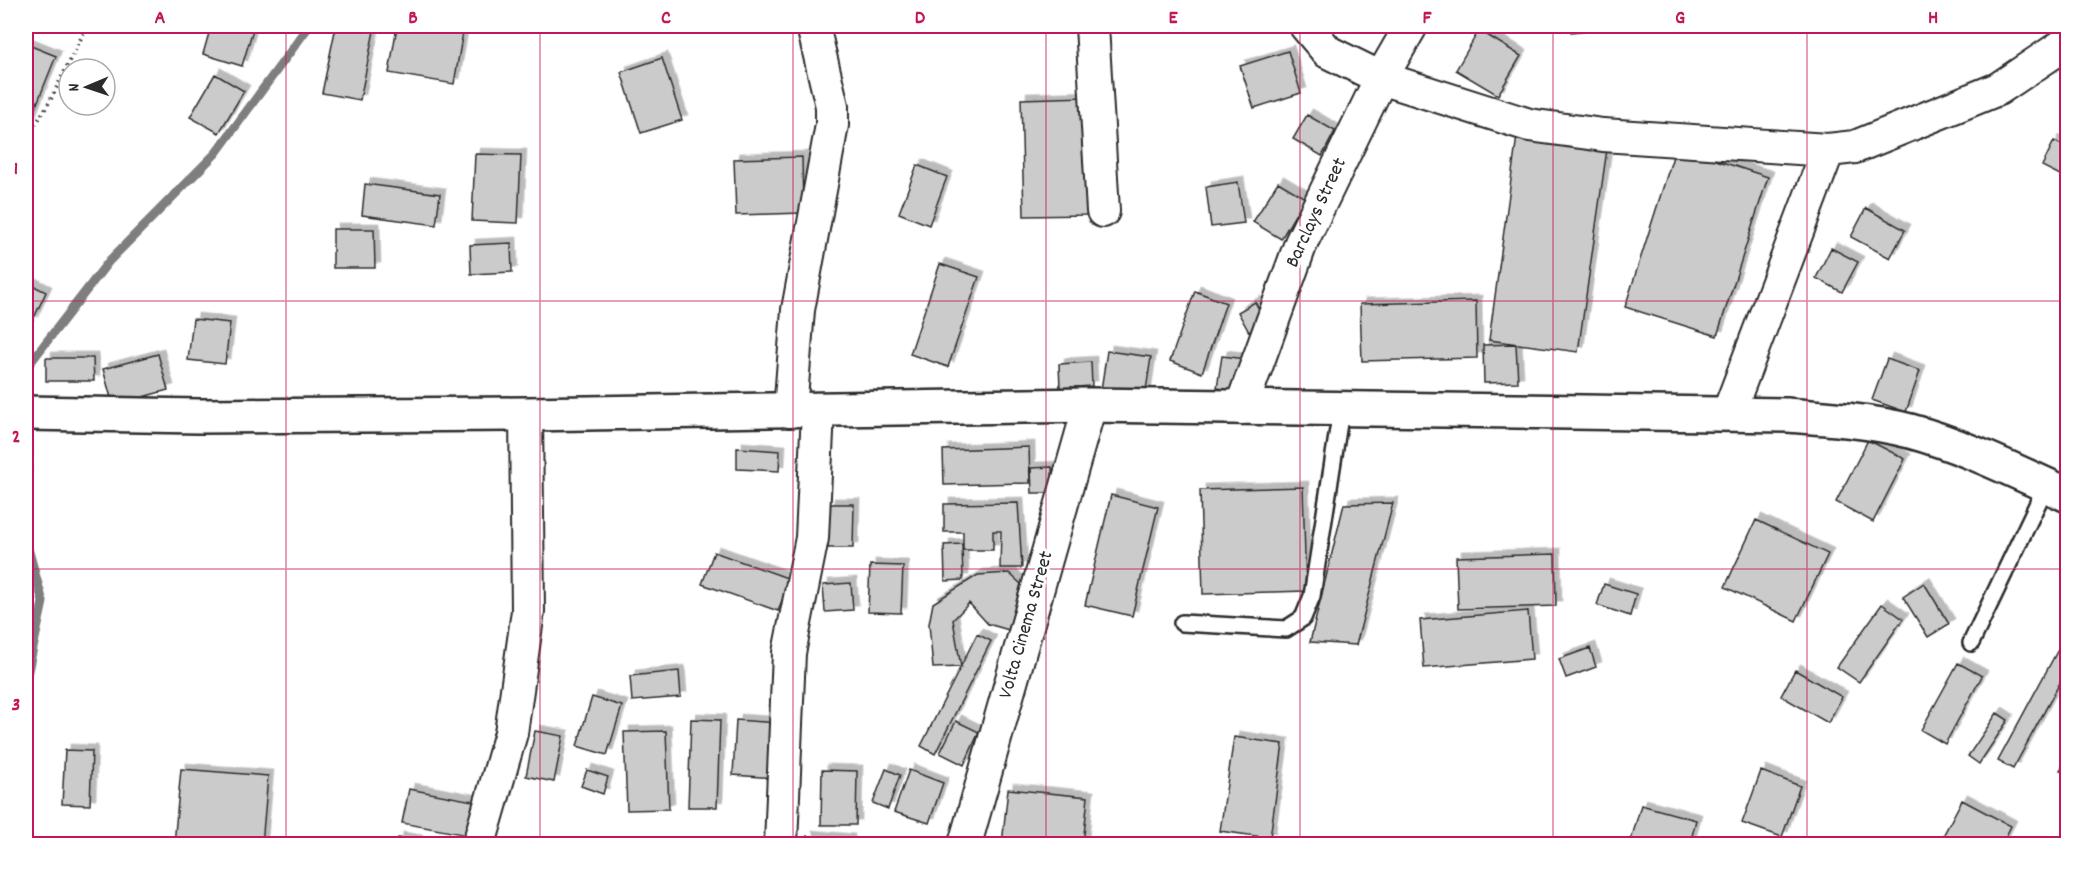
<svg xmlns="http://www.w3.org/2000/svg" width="2093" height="870" viewBox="0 0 2093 870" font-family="Dekko,sans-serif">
	<defs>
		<filter id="shadow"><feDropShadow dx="5.5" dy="-5.5" stdDeviation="0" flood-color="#0004"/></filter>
	</defs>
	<rect width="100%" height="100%" fill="#fff"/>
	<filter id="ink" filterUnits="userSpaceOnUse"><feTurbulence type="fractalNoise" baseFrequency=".0167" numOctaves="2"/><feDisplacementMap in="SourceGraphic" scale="12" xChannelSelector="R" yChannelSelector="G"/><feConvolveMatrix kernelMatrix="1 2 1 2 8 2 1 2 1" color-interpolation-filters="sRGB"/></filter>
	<g filter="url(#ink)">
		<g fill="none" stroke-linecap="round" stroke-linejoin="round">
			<!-- stream -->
			<path stroke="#7e7e7e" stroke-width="9" d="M26,500L29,453L27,367L109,261L216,153L309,26
				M26,541L43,602L26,680"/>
		</g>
		<!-- building -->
		<path fill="#cbcbcb" stroke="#2b2b2b" stroke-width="1.5" filter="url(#shadow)" d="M211,26H254L242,66L203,54Z
			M336,26H375L360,100L322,93Z
			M397,26H464L454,84L389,73Z
			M919,26H948L947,31Z
			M1315,26H1348L1347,29Z
			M1571,26H1617V28L1571,32Z
			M1479,30L1521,56L1498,95L1456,70Z
			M26,44L56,56L26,131Z
			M1288,51L1301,93L1254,108L1240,66Z
			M662,58L682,120L641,133L621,72Z
			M215,74L244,91L219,133L190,117Z
			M1086,97L1089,215L1024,216L1021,99Z
			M1307,115L1335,131L1322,156L1293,139Z
			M1517,136L1607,149L1578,352L1489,340Z
			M2054,141L2068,148V179L2042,166Z
			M1676,147L1768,177L1717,336L1625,307Z
			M475,154L521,155L518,223L472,221Z
			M802,157L803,213L736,215L734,159Z
			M917,165L947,177L929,225L899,213Z
			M1238,182L1244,223L1211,227L1206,187Z
			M1278,182L1305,198L1281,239L1253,222Z
			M365,184L440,194L436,225L362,215Z
			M1866,208L1905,230L1890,258L1851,237Z
			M333,229H374L375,268H333Z
			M511,243L512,272L471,274L470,245Z
			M1831,248L1858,262L1842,292L1816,278Z
			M940,264L979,277L948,367L910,354Z
			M26,282L46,292L32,322L26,319Z
			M1195,291L1226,303L1202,373L1170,361Z
			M1476,301L1477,358L1362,361L1360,304Z
			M1255,302L1266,323L1249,332L1238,312Z
			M193,319L230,323L225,364L188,360Z
			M1516,344L1518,382L1484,383L1483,345Z
			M1107,351L1151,357L1145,397L1101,390Z
			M158,354L168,390L113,405L103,369Z
			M1222,356L1246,359L1241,392L1217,388Z
			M46,358H93L94,381H46Z
			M1887,359L1920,371L1906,412L1872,400Z
			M1091,362L1092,386L1060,388L1059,364Z
			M1868,440L1905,459L1873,522L1836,502Z
			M1029,447L1030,483L944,485L943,450Z
			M737,448L780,451L779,471L737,469Z
			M1052,467L1053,493H1032L1031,468Z
			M1303,487L1306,591L1203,594L1200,490Z
			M1111,495L1158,507L1132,616L1085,605Z
			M1018,503L1022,568H1000L1001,531H993V550H963V532H944V504Z
			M1393,503L1356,645L1310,642L1344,504Z
			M829,504H854L853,548H828Z
			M1756,520L1828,554L1796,621L1725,587Z
			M962,544L963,580L945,581L944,545Z
			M714,552L790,579L778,611L702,584Z
			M1555,554L1556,606L1458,609L1456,557Z
			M870,565L903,566L901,613L868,612Z
			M1009,573L1021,584L1009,630L988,624L969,603L953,620L961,667L933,668L929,624L933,603L978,575Z
			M851,583L853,610L825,612L823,585Z
			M1924,583L1949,624L1928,637L1903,597Z
			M1604,584L1636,594L1630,616L1597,605Z
			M1882,604L1903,619L1859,682L1837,667Z
			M1528,611L1532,659L1424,668L1420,620Z
			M2068,631V668L2013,769L1998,761Z
			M977,634L991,641L935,754L921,746Z
			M1590,648L1596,667L1566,678L1559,659Z
			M1958,663L1982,676L1945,744L1921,730Z
			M1795,670L1842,697L1828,723L1781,696Z
			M679,671L681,697L632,701L630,676Z
			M592,697L622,706L607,755L577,746Z
			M1997,713L2008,720L1979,764L1968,756Z
			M691,719L720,720L717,807H688Z
			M736,720L779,723L776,778L733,775Z
			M956,721L979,732L964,765L940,753Z
			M535,731L563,736L554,782L526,776Z
			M666,731L669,809L627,810L624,732Z
			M1234,737L1283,744L1270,838L1220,831Z
			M65,750L92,751L90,805L62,804Z
			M2068,758V774L2060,770Z
			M181,769L268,776L262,844H174Z
			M886,769L900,775L888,809L873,803Z
			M587,770L608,777L603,794L581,786Z
			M822,770L857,771L856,825H821Z
			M909,770L943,783L929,823L894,812Z
			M1761,771L1800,786L1782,837L1742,823Z
			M409,789L473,801L467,835L402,823Z
			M1008,789L1088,797L1083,844H1002Z
			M1962,800L2011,826L2002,844H1958L1943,836Z
			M1641,805L1696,820L1690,844H1630Z
			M807,836L849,840V844H811Z
			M398,838L417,841V844H397Z
			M445,841L466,844H445Z"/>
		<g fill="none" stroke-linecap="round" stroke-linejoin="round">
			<!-- service casing -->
			<g stroke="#2b2b2b" stroke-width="20">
				<path id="service" d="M1182,623L1286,629L1303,618L1312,596L1341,410
					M1971,643L2046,486"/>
			</g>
			<!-- minor casing -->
			<g stroke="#2b2b2b" stroke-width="36">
				<path id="minor" d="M1092,26L1103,211
					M1306,26L1328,52L1381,78L1529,125L1603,135L1828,150L1855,147L1998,89L2068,42
					M1241,408L1301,243L1381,78L1411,26
					M790,411L798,310L832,125V106L813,26
					M1728,414L1828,150
					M479,844L511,733L528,611L526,414
					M781,844L789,653L812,538L818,411
					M965,844L1090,405"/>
			</g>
			<!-- trunk casing -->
			<g stroke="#2b2b2b" stroke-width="38">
				<path id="trunk" d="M26,413L199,416L526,414L1090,405L1787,415C1828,418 1870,421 1910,431C1965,446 2016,472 2068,495"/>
			</g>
			<!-- path -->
			<path stroke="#2b2b2b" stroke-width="4" stroke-dasharray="1.5 4.5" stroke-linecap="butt" d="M26,140L50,101L87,26"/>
			<!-- service -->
			<use href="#service" stroke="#fff" stroke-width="15"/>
			<!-- minor -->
			<use href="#minor" stroke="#fff" stroke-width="32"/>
			<!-- trunk -->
			<use href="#trunk" stroke="#fff" stroke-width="33"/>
		</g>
	</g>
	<!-- grid -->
	<path fill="none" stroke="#c2185b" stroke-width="1.5" stroke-opacity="0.55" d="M286,26V844M540,26V844M793,26V844M1046,26V844M1300,26V844M1553,26V844M1807,26V844M26,301H2068M26,569H2068"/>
	<g text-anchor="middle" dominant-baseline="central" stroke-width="6" stroke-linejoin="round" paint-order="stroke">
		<!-- street labels -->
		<g font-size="20" fill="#2b2b2b" stroke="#fff">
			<text transform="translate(1317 213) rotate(-65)">Barclays Street</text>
			<text transform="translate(1027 625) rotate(-74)">Volta Cinema Street</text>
		</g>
	</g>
	<!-- margin -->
	<rect width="2093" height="870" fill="none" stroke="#fff" stroke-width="66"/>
	<!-- north arrow -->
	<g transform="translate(87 87) rotate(268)"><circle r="28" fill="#ffffff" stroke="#aaaaaa" stroke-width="1.5"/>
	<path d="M0-4.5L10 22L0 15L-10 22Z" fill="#2b2b2b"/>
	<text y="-9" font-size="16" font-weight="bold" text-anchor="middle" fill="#2b2b2b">N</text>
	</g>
	<rect x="33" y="33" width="2027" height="804" fill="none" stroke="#c2185b" stroke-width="2"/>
	<g font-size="20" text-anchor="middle" font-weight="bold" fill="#c2185b">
		<text x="160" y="23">A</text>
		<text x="413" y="23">B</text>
		<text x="666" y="23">C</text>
		<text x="920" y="23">D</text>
		<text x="1173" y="23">E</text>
		<text x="1427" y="23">F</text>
		<text x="1680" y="23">G</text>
		<text x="1933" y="23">H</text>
		<text x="16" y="174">1</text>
		<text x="16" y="442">2</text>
		<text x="16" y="710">3</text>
	</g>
</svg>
